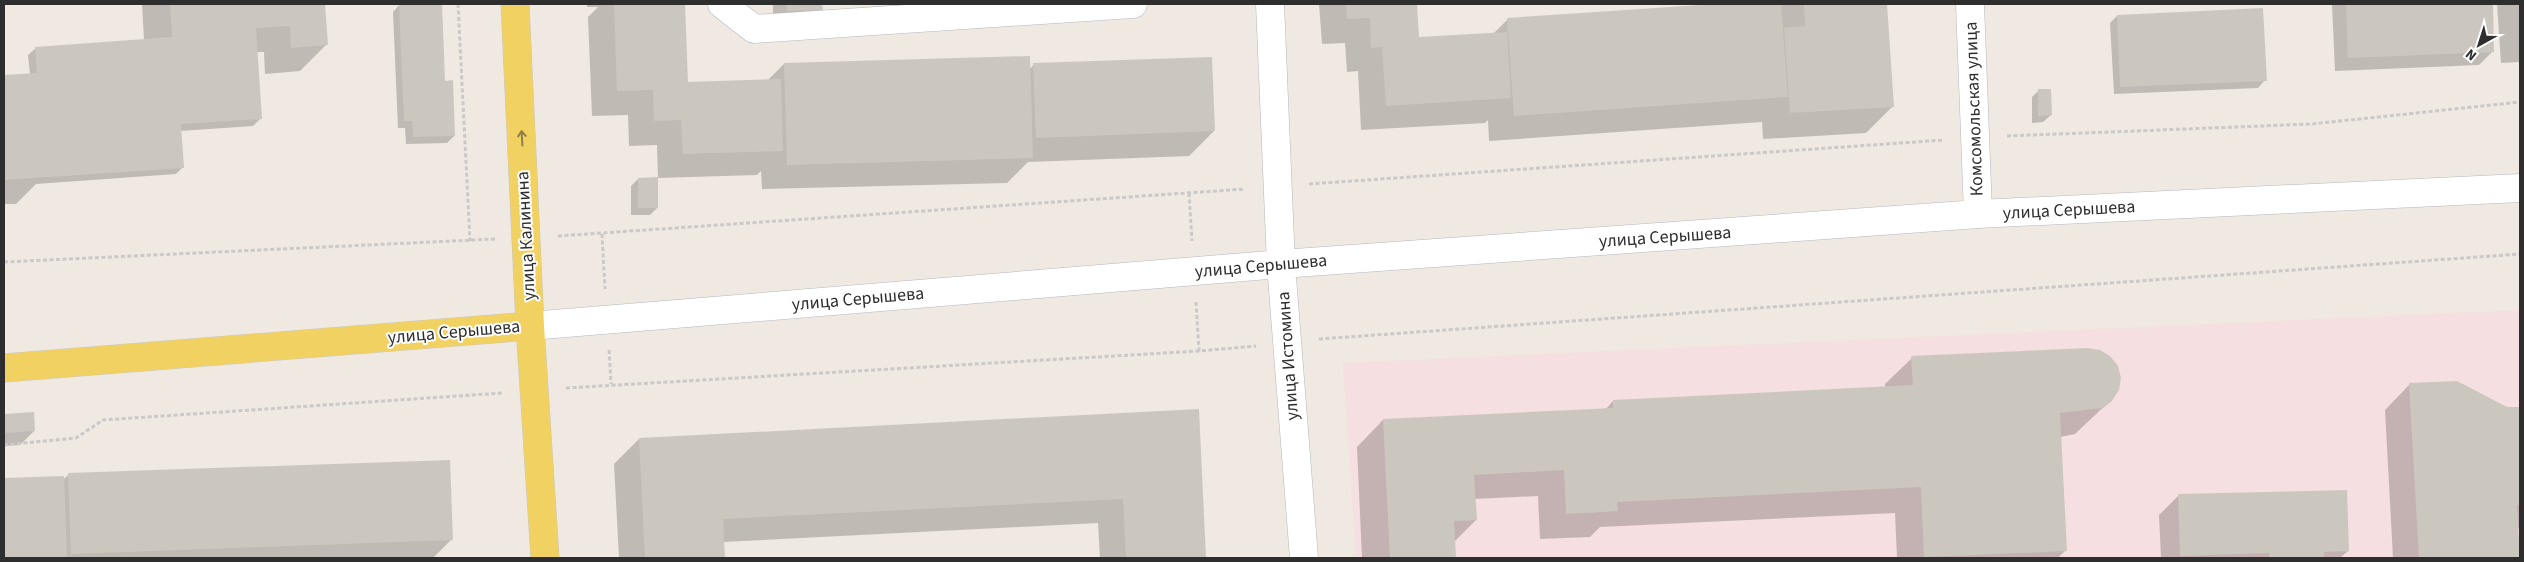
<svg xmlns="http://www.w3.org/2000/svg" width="2524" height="562" viewBox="0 0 2524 562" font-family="'Source Sans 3',sans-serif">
	<rect width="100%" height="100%" fill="#efe9e1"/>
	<!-- medical -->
	<path fill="#f5dfe0" d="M2520,310V558H1356L1343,363Z"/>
	<!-- shadow -->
	<path fill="#0003" d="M142,4H324L327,44L300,71L265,74L264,52H256L261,118L253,126L180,131L183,167L176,174L36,184L16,204H4V77L30,75L28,55L36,48L144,40Z
		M400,4H441L444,82L454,136L447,143L406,144L405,128H398L393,12Z
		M587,4H684L686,83L767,81L784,64L1030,69L1034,64L1214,131L1189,156L1028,162L1007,183L762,189L761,171L757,175L658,178L657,145L629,146L628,115L592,116L588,17L598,7H587Z
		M773,4H821V9L807,23L773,24Z
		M1319,4H1416L1418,39L1493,34L1507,20L1733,4H1886L1893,106L1866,133L1763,139L1762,122L1489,141L1488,120L1485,123L1361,130L1358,71L1347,72L1345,43L1322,44Z
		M2332,4H2491L2493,51L2479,65L2335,71Z
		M2497,4H2520V62L2501,63Z
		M2117,16L2265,80L2258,88L2114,94L2110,23Z
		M2039,90L2051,115L2043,122L2032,123V97Z
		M638,179L657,208L650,215H631V186Z
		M1912,358L2111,400L2075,434L2060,437L2066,550L2058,558H1897L1895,513L1600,527L1590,537L1540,539L1538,496L1474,499L1476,520L1454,542L1455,558H1362L1357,447L1383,420L1605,410L1613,401L1885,388V384Z
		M2410,384L2507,409L2520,408V528L2517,529L2519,558H2393L2385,410Z
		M1197,410L1205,558H1100L1098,523L723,542V558H619L614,464L639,439Z
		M33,414L34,431L20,445L4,446V415Z
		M68,475L451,540L433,558H4V480L63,478V480Z
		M2178,496L2348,551L2340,558H2161L2159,515Z"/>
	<!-- building -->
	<path fill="#cbc7bf" d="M170,4H325L328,45L291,48L290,26L256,28L262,119L181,124L184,168L4,180V75L37,73L35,47L172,37Z
		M399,4H442L445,81L453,80L455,136L413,137L412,121H404Z
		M614,4H685L688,82L781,79L783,151L683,154L681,120L654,121L653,90L617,91Z
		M787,4H822L823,10L787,11Z
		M1346,4H1417L1419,37L1507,32L1511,98L1386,106L1382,47L1371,48L1370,18L1347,19Z
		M1715,4H1781L1788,97L1514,116L1507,18Z
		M1804,4H1887L1894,107L1790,113L1784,28L1805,26Z
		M2346,4H2493L2494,52L2348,58Z
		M2263,8L2267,81L2120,87L2117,15Z
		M1030,56L1033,158L787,165L784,63Z
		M1212,57L1215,131L1036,138L1033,63Z
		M2038,89H2051L2052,115L2038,116Z
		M658,177V208H638V178Z
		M2087,348L2100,350L2110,356L2118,366L2121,378L2119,390L2112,401L2103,408L2060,413L2067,551L1924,557L1921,487L1617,502L1618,511L1566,514L1564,470L1474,475L1477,520L1454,521L1456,558H1390L1383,419L1613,408V400L1913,385L1911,356Z
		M2457,381L2507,407H2520V505H2517L2520,558H2419L2409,383Z
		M1199,409L1206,558H1126L1123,499L723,519L725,558H645L639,438Z
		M34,412L35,431L4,433V414Z
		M450,460L453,540L71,554L68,473Z
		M64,476L67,558H4V478Z
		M2347,490L2349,551L2324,552V558H2269V553L2180,556L2178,494Z"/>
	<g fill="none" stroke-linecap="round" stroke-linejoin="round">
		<!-- minor casing -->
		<g stroke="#b4b7c1" stroke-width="29">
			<path id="minor" d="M722,4L754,29L1133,4
				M1270,4L1281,264L1304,558
				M1970,4L1978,214
				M530,326L1281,264L1978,214L2520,188"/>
		</g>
		<!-- major casing -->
		<g stroke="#c9c9c9" stroke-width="29">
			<path id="major" d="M515,4L530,326L545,558
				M4,368L530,326"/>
		</g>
		<!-- path -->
		<path stroke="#c9c9c9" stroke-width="3" stroke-dasharray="4 2.5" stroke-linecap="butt" d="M458,4L470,241
			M2007,136L2312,124L2520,102
			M1309,184L1944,140
			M1189,193L1192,241
			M602,234L605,289
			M558,236L1245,189
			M4,262L495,239
			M1196,302L1199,351
			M1319,339L2520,254
			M609,350L611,384
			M566,388L1199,351L1256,346
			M4,445L76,438L103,420L502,393"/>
		<!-- minor -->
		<use href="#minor" stroke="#fff" stroke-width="28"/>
		<!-- major -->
		<use href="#major" stroke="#f2d163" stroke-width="28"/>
	</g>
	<!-- one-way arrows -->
	<defs><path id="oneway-shaft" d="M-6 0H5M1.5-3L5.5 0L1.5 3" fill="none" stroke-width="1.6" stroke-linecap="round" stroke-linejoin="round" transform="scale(1.25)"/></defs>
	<use stroke="#908048" href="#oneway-shaft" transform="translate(522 138) rotate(-93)"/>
	<g text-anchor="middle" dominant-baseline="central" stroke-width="4" stroke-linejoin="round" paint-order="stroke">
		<!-- street labels -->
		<g font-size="18" fill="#2e2e2e" stroke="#fff">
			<text transform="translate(1974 109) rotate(-92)">Комсомольская улица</text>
			<text transform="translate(2069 210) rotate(-3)">улица Серышева</text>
			<text transform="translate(526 236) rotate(-93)">улица Калинина</text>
			<text transform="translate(1665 237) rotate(-4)">улица Серышева</text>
			<text transform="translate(1261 266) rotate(-5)">улица Серышева</text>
			<text transform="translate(858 299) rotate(-5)">улица Серышева</text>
			<text transform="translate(454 332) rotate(-5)">улица Серышева</text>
			<text transform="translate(1288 356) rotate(-94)">улица Истомина</text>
		</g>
	</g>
	<!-- border -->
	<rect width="2524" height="562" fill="none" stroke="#2e2e2e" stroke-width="10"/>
	<!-- north arrow -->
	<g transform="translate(2479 45) rotate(219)" stroke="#ffffff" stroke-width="4" paint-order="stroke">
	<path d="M0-4L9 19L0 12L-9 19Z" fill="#2e2e2e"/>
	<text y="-8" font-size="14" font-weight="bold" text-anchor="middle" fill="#2e2e2e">N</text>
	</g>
</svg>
